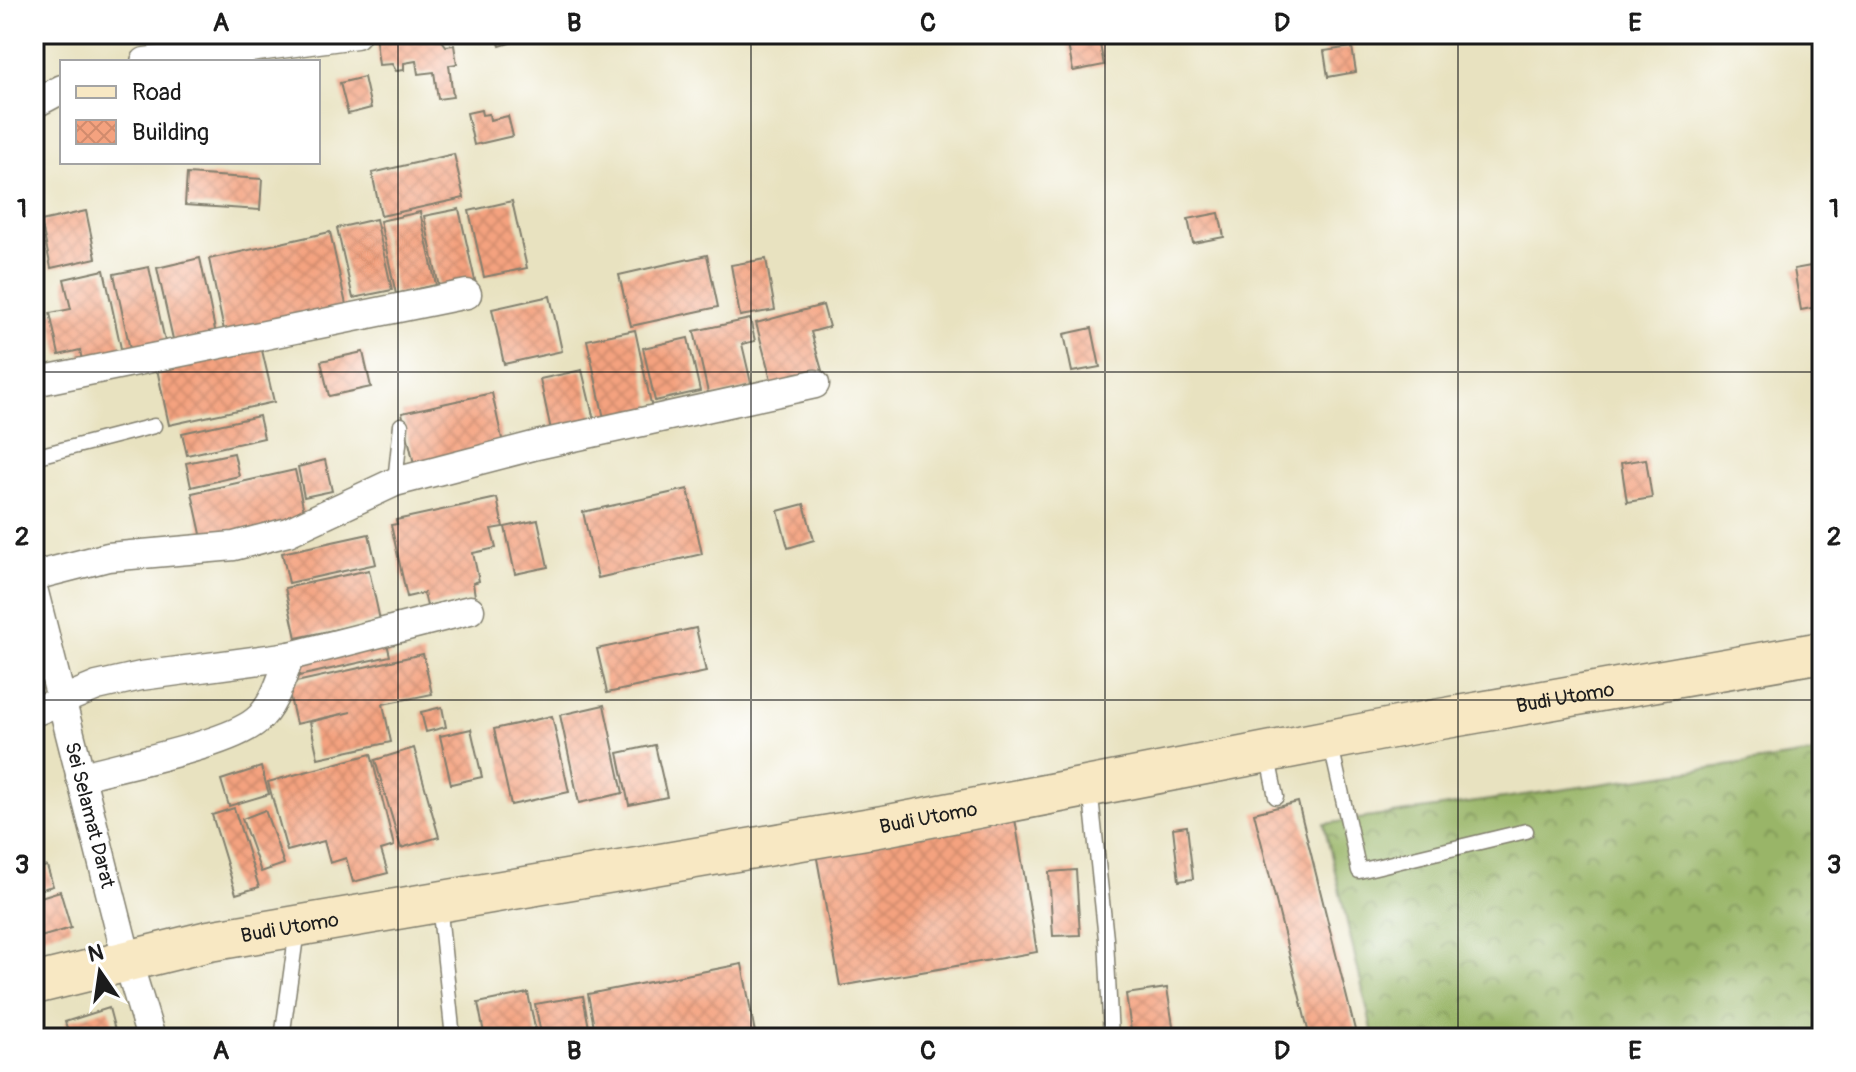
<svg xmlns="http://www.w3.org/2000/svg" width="1856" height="1072" viewBox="0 0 1856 1072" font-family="Pangolin,sans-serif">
	<defs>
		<pattern id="forest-crowns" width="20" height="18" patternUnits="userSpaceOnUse" patternTransform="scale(2)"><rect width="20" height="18" fill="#99b567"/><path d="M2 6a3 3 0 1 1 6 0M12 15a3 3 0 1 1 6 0" fill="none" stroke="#7c9254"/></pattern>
		<pattern id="building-cross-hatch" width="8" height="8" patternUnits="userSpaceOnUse" patternTransform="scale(2)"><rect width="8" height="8" fill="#f4a27f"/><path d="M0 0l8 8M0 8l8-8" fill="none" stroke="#d18b6d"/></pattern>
	</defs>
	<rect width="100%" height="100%" fill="#fff"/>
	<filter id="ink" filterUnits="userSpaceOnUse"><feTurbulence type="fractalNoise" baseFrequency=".0125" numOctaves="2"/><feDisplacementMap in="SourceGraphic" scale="16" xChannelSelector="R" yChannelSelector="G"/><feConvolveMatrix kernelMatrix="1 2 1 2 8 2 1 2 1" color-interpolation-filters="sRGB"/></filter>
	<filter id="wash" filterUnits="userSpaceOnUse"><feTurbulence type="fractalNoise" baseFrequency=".006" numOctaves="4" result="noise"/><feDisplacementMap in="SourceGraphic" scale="32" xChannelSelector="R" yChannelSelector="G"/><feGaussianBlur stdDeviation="1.8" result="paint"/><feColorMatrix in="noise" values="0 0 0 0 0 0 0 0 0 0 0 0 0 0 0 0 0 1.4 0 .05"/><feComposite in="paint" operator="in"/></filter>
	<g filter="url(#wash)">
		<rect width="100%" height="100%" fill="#e8e2c0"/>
		<!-- forest -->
		<path fill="url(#forest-crowns)" stroke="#5a6842" stroke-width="2" d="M1822,752V1038H1374L1324,824Z"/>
		<g id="blocks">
			<!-- building -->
			<path fill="url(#building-cross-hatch)" d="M185,34H272L189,53Z
				M375,34H412L418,38L438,35L446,46L454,45L457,64L449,65L453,97L438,99L434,72L418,74L416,61L404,63V70L396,71L392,64L379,65Z
				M496,34H522L523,39L500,46Z
				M1066,34H1098L1104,65L1073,71Z
				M1352,47L1356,72L1328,77L1324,51Z
				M364,77L371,108L348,114L340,83Z
				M481,110L482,115L489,114L490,120L508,116L513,136L474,145L467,113Z
				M454,154L464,198L381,216L372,173Z
				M187,174L262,179L260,210L185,205Z
				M512,201L527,268L484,277L469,211Z
				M459,209L476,285L440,292L424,216Z
				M86,211L96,258L51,268L41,221Z
				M420,212L436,285L396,294L380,221Z
				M1219,213L1224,237L1193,243L1188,219Z
				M376,219L392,290L353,298L337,228Z
				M330,232L347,309L225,335L209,259Z
				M707,255L718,307L631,326L619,275Z
				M200,258L217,339L175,348L157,268Z
				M766,259L775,310L740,316L731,265Z
				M1822,264V306L1801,310L1794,269Z
				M149,267L166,346L131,354L114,274Z
				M104,270L122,353L82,361L80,350L59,355L50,313L71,309L64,279Z
				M550,296L562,351L504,364L492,309Z
				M823,305L829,327L811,332L823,374L773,387L756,323Z
				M750,319L755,341L742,344L752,387L709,397L694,331Z
				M1092,328L1100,367L1072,372L1064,334Z
				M635,330L653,413L605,423L587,340Z
				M688,338L700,391L655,401L643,348Z
				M261,346L274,402L169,425L157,369Z
				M363,352L371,387L329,396L321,361Z
				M582,370L594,420L551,430L540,379Z
				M492,393L504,448L415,468L402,413Z
				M259,416L264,438L187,455L182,433Z
				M234,453L239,476L191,487L186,463Z
				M1646,459L1652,498L1627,502L1621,463Z
				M325,460L332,491L304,497L298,467Z
				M295,470L306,520L203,543L192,493Z
				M688,489L702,554L598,578L583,512Z
				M497,498L503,527L491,529L496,548L473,553L479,581L473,583L475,596L427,606L424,593L407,597L391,525L397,524L396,520Z
				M804,504L814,540L788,548L778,511Z
				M538,520L548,567L515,574L505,527Z
				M369,534L376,564L289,583L282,553Z
				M369,570L380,620L296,638L285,588Z
				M696,628L706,672L607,693L597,649Z
				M386,639L390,656L299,676L295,658Z
				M423,654L432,694L383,704L391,742L318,758L310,722L351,712L296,724L287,684Z
				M604,705L623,793L579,803L560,715Z
				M442,707L446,727L426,732L421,712Z
				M552,716L569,792L511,805L494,729Z
				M471,729L482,777L451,784L440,736Z
				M655,745L667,797L629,805L618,753Z
				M414,748L439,837L401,848L375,760Z
				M371,754L394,846L381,850L388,873L353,882L346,858L330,863L324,841L287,851L268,782Z
				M261,767L269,794L229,806L221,780Z
				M1298,802L1357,1038H1310L1254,813Z
				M234,808L259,887L236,894L212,815Z
				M265,810L284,864L261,872L242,819Z
				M1015,819L1037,952L840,986L816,853Z
				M1187,826L1193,879L1179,881L1173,828Z
				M47,866L53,886L34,891V869Z
				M1076,870L1080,935L1053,936L1049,872Z
				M60,891L71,928L34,939V899Z
				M742,964L756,1038H596L588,994Z
				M1167,988L1175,1038H1132L1126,994Z
				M528,993L537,1038H485L478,1003Z
				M583,996L591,1038H542L535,1004Z
				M109,1008L117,1038H70L65,1022Z"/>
		</g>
	</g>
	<g filter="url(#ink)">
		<use href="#blocks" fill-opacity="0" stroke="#827f6e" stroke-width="2"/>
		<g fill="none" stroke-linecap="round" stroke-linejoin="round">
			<!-- lane casing -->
			<g stroke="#827f6e" stroke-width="17">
				<path id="lane" d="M34,457L154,426
					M395,482L401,425
					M1330,741L1359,871L1526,831
					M1267,753L1276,797
					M1090,787L1106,939L1111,1038
					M439,903L453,1038
					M282,1038L297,930"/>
			</g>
			<!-- street casing -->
			<g stroke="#827f6e" stroke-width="31">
				<g id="street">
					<path d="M145,62L356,34"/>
					<path d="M34,104L62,89"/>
					<path d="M34,382L467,294"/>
					<path d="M34,576L108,557L234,546L288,532L395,482L537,445L815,384"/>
					<path id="s1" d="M34,592L127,959L151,1038"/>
					<path d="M34,712L97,686L141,676L290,656L470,610"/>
					<path d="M80,777C123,764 225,746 256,721C274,707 282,677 290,656"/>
				</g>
			</g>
			<!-- secondary casing -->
			<g stroke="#827f6e" stroke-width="43">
				<g id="secondary">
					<path id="s2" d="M34,984L209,941L889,825L1418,723L1822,652"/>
				</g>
			</g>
			<!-- lane -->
			<use href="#lane" stroke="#fff" stroke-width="14"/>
			<!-- street -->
			<use href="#street" stroke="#fff" stroke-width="28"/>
			<!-- secondary -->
			<use href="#secondary" stroke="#f8e8c3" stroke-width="40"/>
		</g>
	</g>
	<!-- grid -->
	<path fill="none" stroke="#1c1c1c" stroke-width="2" stroke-opacity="0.55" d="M398,34V1038M751,34V1038M1105,34V1038M1458,34V1038M34,372H1822M34,700H1822"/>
	<g text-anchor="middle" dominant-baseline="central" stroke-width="6" stroke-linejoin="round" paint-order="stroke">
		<!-- street labels -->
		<g font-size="20" fill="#1c1c1c" stroke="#fff">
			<text stroke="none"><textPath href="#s2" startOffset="1558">Budi Utomo</textPath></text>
			<text stroke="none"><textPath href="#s1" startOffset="230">Sei Selamat Darat</textPath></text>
			<text stroke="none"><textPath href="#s2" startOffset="910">Budi Utomo</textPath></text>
			<text stroke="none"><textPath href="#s2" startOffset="262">Budi Utomo</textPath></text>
		</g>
	</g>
	<!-- margin -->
	<rect width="1856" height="1072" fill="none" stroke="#fff" stroke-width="88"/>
	<!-- legend -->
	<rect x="60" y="60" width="260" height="104" fill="#ffffff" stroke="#a4a4a4" stroke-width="2"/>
	<rect x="76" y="86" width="40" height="12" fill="#f8e8c3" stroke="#a4a4a4" stroke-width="2"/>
	<text x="132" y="100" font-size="24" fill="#1c1c1c">Road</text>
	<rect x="76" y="120" width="40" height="24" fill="url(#building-cross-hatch)" stroke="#a4a4a4" stroke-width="2"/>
	<text x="132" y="140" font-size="24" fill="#1c1c1c">Building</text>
	<!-- north arrow -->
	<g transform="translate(100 972) rotate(347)" stroke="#ffffff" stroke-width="6" paint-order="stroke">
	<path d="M0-6L14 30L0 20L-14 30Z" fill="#1c1c1c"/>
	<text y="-12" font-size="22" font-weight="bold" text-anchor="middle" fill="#1c1c1c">N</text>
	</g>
	<rect x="44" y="44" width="1768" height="984" fill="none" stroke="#1c1c1c" stroke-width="3"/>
	<g font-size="26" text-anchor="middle" font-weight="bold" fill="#1c1c1c">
		<text x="221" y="31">A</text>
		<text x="574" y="31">B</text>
		<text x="928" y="31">C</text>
		<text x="1282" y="31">D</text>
		<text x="1635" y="31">E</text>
		<text x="22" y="217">1</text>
		<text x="1834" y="217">1</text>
		<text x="22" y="545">2</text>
		<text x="1834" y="545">2</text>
		<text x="22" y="873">3</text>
		<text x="1834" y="873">3</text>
		<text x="221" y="1059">A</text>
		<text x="574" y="1059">B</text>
		<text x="928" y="1059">C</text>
		<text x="1282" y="1059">D</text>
		<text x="1635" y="1059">E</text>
	</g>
</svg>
